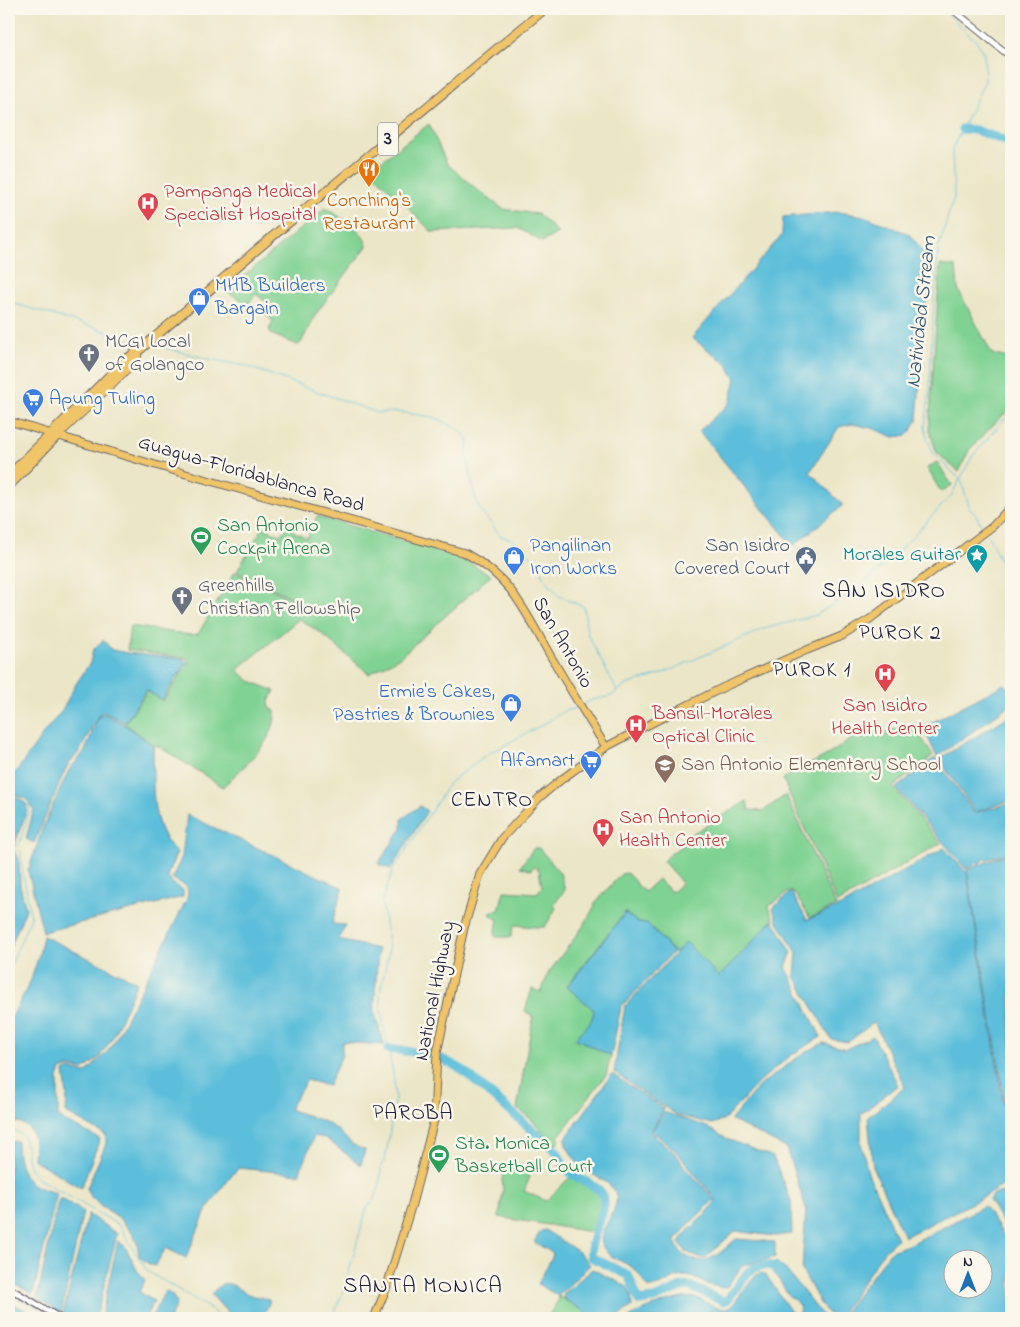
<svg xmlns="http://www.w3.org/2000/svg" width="1020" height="1327" viewBox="0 0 1020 1327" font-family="'Indie Flower',sans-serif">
	<rect width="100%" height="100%" fill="#fbf7ec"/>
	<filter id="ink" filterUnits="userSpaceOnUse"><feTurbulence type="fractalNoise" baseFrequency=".02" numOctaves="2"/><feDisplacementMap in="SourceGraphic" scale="10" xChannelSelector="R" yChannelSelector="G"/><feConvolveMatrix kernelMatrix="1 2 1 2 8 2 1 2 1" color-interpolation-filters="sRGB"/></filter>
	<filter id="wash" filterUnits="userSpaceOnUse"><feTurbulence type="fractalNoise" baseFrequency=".0096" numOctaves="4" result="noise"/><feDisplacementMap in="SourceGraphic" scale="20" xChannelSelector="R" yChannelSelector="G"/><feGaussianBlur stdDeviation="1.12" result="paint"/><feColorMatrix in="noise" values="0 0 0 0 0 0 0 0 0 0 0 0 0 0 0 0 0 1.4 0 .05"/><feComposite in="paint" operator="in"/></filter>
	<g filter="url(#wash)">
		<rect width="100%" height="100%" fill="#ece6c8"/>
		<!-- green -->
		<path fill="#7fd293" stroke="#507a67" d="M429,124L447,164L479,191L503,209L538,214L558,233L542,242L518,228L432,232L370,170Z
			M324,209H327C341,218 363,228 367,246L315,315L301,343L298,345L273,335L269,330L273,321L265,314L269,304L256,294L248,304L226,291Z
			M940,265L956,267L958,289L992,354L1011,359V409L1001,417L969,450L959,472L937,453L929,430Z
			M937,462L952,485L941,492L927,468Z
			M317,516L406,542L435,548L461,558L491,575L400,657L369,674L321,633L299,619L237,670L250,681L275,691L269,701L270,708L275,711C277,741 242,767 223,787L158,746L153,745L125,724L147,691L163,701L189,662L186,658L127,650L130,626L191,635L198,634L235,572L290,598L294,606L291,597L237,571L263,527L280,535L287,528L307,538Z
			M877,721L884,733L912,723L933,756L893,787L941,843L837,903L783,779L831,753Z
			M786,795L836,906L810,918L795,894L790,891L769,906L773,920L719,978L686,943L675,953L647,923H638L625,912L567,986L594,1010C594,1021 584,1031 575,1038L611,1056L606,1075L558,1137L560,1140L557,1144L552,1142L530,1118L517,1109L533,1017L525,1011L532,989L541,992L549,972L582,928L595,906L594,904L621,874L627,873L644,892L658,879L672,892L682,883L663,861L671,853L684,845L682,840L747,801L749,810L763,811Z
			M534,848H539L560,873L565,890L554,904L556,908L545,927H535L516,925L514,926L511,937H496L495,935L498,920L490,914L492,911L499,910L504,891L537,893L542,887L539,870L534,866L531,870L520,867Z
			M505,1166H518L530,1177L524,1191L546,1201L570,1177C607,1197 608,1192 591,1232L499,1217L503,1190L502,1179Z
			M558,1296L595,1317V1318H547L559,1299Z"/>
		<!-- water -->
		<path fill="#5cbeda" stroke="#3f708a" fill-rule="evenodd" d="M838,212L864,216L909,234L929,258L917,421L908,435L894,437L872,428L852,424L839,427L810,472L843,505L793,546L699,431L730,403L736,379L726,363L692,338L782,235L783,217Z
			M103,640L112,650L127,653L184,659L187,662L162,700L146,690L125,723L104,712L99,714L81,749L66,768L34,843L26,839L34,809L26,799L9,792V782L46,730L61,712L76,684L90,663L93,650Z
			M1005,684L1011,692V704L937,757L923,727Z
			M105,714L125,725L153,745C154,781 147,826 177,852L167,876L172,883L183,890V897L43,932L28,871L43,827L69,770L85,751L99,715Z
			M1011,715V741L1009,753L1011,772V800L975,812L939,759Z
			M935,758L974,813L1011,803V852L984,860L966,869L896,788Z
			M9,793L26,804L27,810L13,850L19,858L20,885L26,909L9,950Z
			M420,806L427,811L391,869L378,864L402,828V819Z
			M187,815L343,888L332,924L345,925L339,940L378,949L374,1010L384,1045L342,1042V1055L328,1086L307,1080L289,1109C303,1115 321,1118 333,1127C347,1136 346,1144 365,1150L361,1165L325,1138L314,1136L299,1174L239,1168L228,1179L206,1211L186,1258L166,1248L155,1266C149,1264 142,1261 139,1255C138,1251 138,1246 137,1243C134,1234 127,1227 121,1220C111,1210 90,1203 87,1188L106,1144V1135L66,1113L67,1095L64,1072L69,1069L86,1073L108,1051L116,1039L187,899C190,882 184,887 172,878L182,857Z
			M944,848L967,873L1008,1133L1011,1141V1181L976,1201L904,1237L873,1168L868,1117L905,1087L874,1022L848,1042L831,1039L795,976L797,952L777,921L773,908L791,892L807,920L843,905Z
			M1011,854V1128H1009L967,870L999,857Z
			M625,913L638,923H647L673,952L621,1007L611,1056L575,1038C583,1031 594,1021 594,1010L567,987Z
			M773,920L792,952L786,967L821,1037L790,1056L760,1081L724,1120L712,1124L677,1115L649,1097L614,1072L625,1006L686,942L719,977Z
			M43,936L137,982L113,1037L98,1059L83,1070L69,1067L61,1070L58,1078V1116L64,1121L100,1139L81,1188L33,1159C34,1141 37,1129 18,1122L9,1125V1023L31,980L39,955Z
			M873,1036L898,1085L861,1114V1143L868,1173L897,1239L884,1251L840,1315L828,1314L820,1303L802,1270L806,1208L786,1148L731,1120L759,1086L801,1055L823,1043L846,1049Z
			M612,1074L664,1109L651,1131L652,1134L676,1154L685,1168L700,1183L714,1200L688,1225L676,1240C676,1247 680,1252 686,1256C706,1269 721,1252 736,1239L775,1242V1257L742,1266L726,1288C720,1287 713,1286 707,1284C700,1281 692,1276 685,1276C672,1275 664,1289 648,1287C643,1282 640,1273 634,1269C624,1260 610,1260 603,1247C595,1229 623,1210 615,1192C610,1181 593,1176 584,1169C576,1163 571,1153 566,1145V1138Z
			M664,1112L707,1127L727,1139L773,1157L791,1201L792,1234L775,1236L735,1231L705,1258C694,1258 685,1252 679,1243L681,1239C691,1225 710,1214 716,1200L677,1152L652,1131Z
			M17,1141C17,1156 20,1176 34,1185C40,1189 50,1191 57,1193L33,1294L9,1281V1142Z
			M1011,1191V1236L989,1200L993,1194Z
			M60,1198L83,1212L61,1313L37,1298L58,1202Z
			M984,1206L1011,1246V1318H840L891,1251L911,1244ZM952,1260H982V1290H952Z
			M88,1214L117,1234L96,1318H68L63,1314Z
			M545,1230L579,1252L590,1265L558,1296L538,1284L553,1255L551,1252L534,1242L541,1231Z
			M118,1241L125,1246L137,1270L145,1280L139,1292L154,1301L145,1318H101Z
			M776,1262L786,1270L823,1316V1318H801L799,1313L800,1307L794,1299L790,1298L776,1275L769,1268Z
			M592,1269L626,1286L631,1295L632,1306L616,1318H595L563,1298L564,1294Z
			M762,1273L766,1275L795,1318H629C643,1309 682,1294 697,1298C711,1303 714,1311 730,1308L756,1275Z
			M222,1284C236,1283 236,1289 248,1294C256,1298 261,1295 270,1301L262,1318H232L211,1294Z
			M165,1291L172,1295L177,1303L170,1318H151Z
			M9,1301L38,1318H9Z"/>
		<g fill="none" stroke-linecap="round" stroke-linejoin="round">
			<!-- stream -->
			<path stroke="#5cbeda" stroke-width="1" d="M943,9L977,42L984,54L985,81L952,149L954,197L939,245L935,281L929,396L925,427L928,440L934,454L961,480L970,509L976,515L984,530
				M9,302L93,327L135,343
				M162,347L204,358L246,366L378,413L397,412L434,417L457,428L467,437L469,443L466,452L476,501L480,510L501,536L511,539L536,560L541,566L543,576L559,596L584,607L587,633L617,691
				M988,535L1004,568L1011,617
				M583,705L592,700L611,696L626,685L659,675L764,629L816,615L856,590L895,555L951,496L972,457L1003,420L1011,416
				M9,969L31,917L23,874L21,853L18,848L30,810L28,805L19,798
				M9,1134L15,1131C32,1138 23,1154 30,1168C32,1171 35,1175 37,1178L119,1225L147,1271L211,1309L220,1318
				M9,1293L52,1316
				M333,1318L346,1282L366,1210L375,1198L380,1184L381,1165L385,1160L395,1100L394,1079L382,1016L380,994L389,950L382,901L393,870L450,782L486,755L544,724L564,711L578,708"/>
			<!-- river -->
			<path stroke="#5cbeda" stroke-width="9" d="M962,129L975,130L1011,143
				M388,1049L431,1054
				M442,1059L461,1069L545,1141C549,1145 553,1148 557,1152C561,1159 563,1167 569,1172C580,1182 606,1185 604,1204C602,1223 589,1238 591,1257L628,1275L639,1301L654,1299L681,1287L689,1286L723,1301L727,1300L748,1272C759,1264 770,1262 780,1271"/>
		</g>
	</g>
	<g filter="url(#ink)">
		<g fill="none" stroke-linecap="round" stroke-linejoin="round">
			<!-- minor casing -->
			<g stroke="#69676c" stroke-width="8">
				<path id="minor" d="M952,9L1011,57
					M9,1288L60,1318"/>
			</g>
			<!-- major casing -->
			<g stroke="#69676c" stroke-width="9">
				<path id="major" d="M9,421L172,470L465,553C513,579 524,610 550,655C568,686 587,717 606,747
					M374,1318L386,1289L412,1204L434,1120L437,1053L464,928L480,874L502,838L540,797L562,779L606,747L644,727L724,687L807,650L842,636L870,619L969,544L993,526L1011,506"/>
			</g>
			<!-- highway casing -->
			<g stroke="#69676c" stroke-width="10">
				<path id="highway" d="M9,475L126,359L141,349C274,234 409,121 545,9
					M9,486L58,435L131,365L137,356L138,351"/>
			</g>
			<!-- minor -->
			<use href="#minor" stroke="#fff" stroke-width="5.5"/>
			<!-- major -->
			<use href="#major" stroke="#f0c469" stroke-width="7"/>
			<!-- highway -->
			<use href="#highway" stroke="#f0c469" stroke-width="8"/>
		</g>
	</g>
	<!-- icons -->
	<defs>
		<g id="restaurant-pin" transform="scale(1.125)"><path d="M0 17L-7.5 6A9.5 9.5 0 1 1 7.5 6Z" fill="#e8710a" stroke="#fbf7ec"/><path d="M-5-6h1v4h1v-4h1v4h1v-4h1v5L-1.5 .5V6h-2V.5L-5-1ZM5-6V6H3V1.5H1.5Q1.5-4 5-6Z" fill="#fff"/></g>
		<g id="hospital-pin" transform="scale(1.125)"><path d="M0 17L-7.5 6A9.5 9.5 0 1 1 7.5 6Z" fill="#e0444e" stroke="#fbf7ec"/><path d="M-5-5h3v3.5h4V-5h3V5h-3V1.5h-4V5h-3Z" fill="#fff"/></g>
		<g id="shop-pin" transform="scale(1.125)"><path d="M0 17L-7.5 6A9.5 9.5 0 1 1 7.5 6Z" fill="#3f7fe0" stroke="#fbf7ec"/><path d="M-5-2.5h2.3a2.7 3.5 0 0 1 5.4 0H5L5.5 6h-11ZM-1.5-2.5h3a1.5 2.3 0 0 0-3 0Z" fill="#fff"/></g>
		<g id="church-pin" transform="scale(1.125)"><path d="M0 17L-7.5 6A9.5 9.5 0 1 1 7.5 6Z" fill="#6b7280" stroke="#fbf7ec"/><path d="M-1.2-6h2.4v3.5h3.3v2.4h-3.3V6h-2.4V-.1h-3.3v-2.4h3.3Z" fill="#fff"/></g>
		<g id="supermarket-pin" transform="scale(1.125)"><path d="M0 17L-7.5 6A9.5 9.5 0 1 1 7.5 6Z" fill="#3f7fe0" stroke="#fbf7ec"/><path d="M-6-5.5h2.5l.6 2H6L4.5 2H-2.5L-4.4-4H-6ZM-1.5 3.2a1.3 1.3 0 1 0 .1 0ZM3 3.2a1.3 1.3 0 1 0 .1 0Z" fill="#fff"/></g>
		<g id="stadium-pin" transform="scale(1.125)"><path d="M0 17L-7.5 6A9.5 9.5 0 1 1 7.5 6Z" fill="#2e9e5b" stroke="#fbf7ec"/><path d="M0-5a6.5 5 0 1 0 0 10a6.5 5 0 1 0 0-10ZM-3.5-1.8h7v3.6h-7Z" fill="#fff"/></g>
		<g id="sight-pin" transform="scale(1.125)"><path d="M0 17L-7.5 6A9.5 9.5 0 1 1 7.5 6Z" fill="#0f9aa8" stroke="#fbf7ec"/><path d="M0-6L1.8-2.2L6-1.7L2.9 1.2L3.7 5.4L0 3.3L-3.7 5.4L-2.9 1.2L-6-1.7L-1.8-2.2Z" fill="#fff"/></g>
		<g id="civic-pin" transform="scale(1.125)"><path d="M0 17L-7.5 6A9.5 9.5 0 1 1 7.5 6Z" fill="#5c6f8a" stroke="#fbf7ec"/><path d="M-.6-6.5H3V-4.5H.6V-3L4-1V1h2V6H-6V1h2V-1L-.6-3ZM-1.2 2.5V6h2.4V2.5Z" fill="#fff"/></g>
		<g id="school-pin" transform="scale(1.125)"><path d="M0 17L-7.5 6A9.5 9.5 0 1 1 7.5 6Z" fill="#8d6e63" stroke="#fbf7ec"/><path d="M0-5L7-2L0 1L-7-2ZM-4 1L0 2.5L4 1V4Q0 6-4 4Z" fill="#fff"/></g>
	</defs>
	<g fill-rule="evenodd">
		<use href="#restaurant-pin" x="369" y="169"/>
		<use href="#hospital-pin" x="148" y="203"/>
		<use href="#shop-pin" x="199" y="298"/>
		<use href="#church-pin" x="89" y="354"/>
		<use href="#supermarket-pin" x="33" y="399"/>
		<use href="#stadium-pin" x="201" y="537"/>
		<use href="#sight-pin" x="977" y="555"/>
		<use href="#shop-pin" x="514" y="557"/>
		<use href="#civic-pin" x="806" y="557"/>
		<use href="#church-pin" x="182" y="597"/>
		<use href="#hospital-pin" x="885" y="674"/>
		<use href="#shop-pin" x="511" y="704"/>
		<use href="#hospital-pin" x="636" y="725"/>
		<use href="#supermarket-pin" x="591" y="761"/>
		<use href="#school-pin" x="665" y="765"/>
		<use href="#hospital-pin" x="603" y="829"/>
		<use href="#stadium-pin" x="439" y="1155"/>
	</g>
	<g text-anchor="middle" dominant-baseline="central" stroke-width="5" stroke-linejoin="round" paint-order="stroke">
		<!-- shield labels -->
		<rect fill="#fbf7ec" stroke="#636270" stroke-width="1" x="378" y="122.5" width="20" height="33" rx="4"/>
		<g font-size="19" font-weight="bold" fill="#22223b">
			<text x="388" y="139">3</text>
		</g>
		<!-- health labels -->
		<g font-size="20" fill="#be3a42" stroke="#fbf7ec" text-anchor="start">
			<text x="164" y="192">Pampanga Medical<tspan x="164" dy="23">Specialist Hospital</tspan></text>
			<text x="885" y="706" text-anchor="middle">San Isidro<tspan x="885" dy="23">Health Center</tspan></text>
			<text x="652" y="714">Bansil-Morales<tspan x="652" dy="23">Optical Clinic</tspan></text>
			<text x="619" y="818">San Antonio<tspan x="619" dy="23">Health Center</tspan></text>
		</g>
		<!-- food labels -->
		<g font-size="20" fill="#c56008" stroke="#fbf7ec">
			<text x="369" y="201">Conching's<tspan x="369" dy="23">Restaurant</tspan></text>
		</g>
		<!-- shop labels -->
		<g font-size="20" fill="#366cbe" stroke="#fbf7ec" text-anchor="start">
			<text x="215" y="286">MHB Builders<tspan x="215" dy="23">Bargain</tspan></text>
			<text x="49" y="399">Apung Tuling</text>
			<text x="530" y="546">Pangilinan<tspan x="530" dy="23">Iron Works</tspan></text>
			<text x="495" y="692" text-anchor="end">Ermie's Cakes,<tspan x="495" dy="23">Pastries &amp; Brownies</tspan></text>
			<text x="575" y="761" text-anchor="end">Alfamart</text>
		</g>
		<!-- worship labels -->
		<g font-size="20" fill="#5b616d" stroke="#fbf7ec" text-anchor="start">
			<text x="105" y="342">MCGI Local<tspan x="105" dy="23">of Golangco</tspan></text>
			<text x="198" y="586">Greenhills<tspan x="198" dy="23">Christian Fellowship</tspan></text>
		</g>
		<!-- street labels -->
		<g font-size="20" fill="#22223b" stroke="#fbf7ec">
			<text transform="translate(251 475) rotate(16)">Guagua-Floridablanca Road</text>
			<text transform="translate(562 643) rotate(60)">San Antonio</text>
			<text transform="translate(436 991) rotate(-79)">National Highway</text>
		</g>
		<!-- leisure labels -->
		<g font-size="20" fill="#27864d" stroke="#fbf7ec" text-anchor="start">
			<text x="217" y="526">San Antonio<tspan x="217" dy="23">Cockpit Arena</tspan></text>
			<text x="455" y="1144">Sta. Monica<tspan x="455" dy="23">Basketball Court</tspan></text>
		</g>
		<!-- service labels -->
		<g font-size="20" fill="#4e5e75" stroke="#fbf7ec" text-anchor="end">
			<text x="790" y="546">San Isidro<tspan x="790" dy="23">Covered Court</tspan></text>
		</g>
		<!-- culture labels -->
		<g font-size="20" fill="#0d838f" stroke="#fbf7ec" text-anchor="end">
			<text x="961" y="555">Morales Guitar</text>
		</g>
		<!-- education labels -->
		<g font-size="20" fill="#785e54" stroke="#fbf7ec" text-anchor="start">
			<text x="681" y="765">San Antonio Elementary School</text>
		</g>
		<!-- water labels -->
		<g font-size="21" font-style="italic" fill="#365973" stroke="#fbf7ec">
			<text transform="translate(922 312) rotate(-84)">Natividad Stream</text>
		</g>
		<!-- neighbourhood labels -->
		<g font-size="21" letter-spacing="1" fill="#22223b" stroke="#fbf7ec">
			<text x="900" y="634">PUROK 2</text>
			<text x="812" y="671">PUROK 1</text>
			<text x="492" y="801">CENTRO</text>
			<text x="413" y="1114">PAROBA</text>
		</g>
		<!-- quarter labels -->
		<g font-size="22" letter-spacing="1" fill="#22223b" stroke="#fbf7ec">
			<text x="884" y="592">SAN ISIDRO</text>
			<text x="423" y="1287">SANTA MONICA</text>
		</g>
	</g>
	<!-- margin -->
	<rect width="1020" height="1327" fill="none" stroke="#fbf7ec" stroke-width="30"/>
	<!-- north arrow -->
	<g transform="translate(968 1274)"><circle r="24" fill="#fbf7ec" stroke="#a4a2a5"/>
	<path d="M0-4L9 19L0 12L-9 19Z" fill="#1f6fb2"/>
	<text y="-8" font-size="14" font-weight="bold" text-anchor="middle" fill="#22223b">N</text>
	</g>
</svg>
